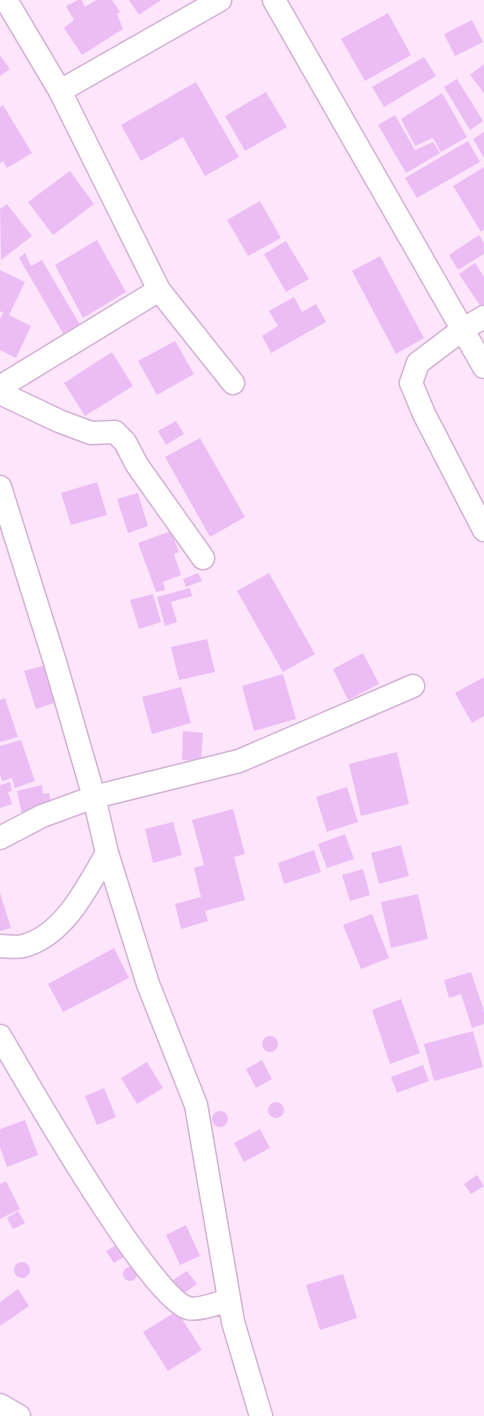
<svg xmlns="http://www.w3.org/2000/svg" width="484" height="1416" viewBox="0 0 484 1416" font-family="'Titillium Web',sans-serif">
	<rect width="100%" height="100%" fill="#fde6fc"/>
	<!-- building -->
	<path fill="#ecbcf4" d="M78,0H82L85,7L96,0H112L120,12L117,14L123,29L82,55L64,28L74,20L66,6Z
		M129,0H161L139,15Z
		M388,13L411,55L365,81L341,39Z
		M472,20L483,42L455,56L444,34Z
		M0,55L10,69L0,76Z
		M424,57L436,76L384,107L372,87Z
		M484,64V93L470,75Z
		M457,79L483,121L470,130L444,87Z
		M196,82L239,157L205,176L183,137L141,161L121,125Z
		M266,92L287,127L245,151L225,116Z
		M442,93L467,137L441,152L433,138L415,146L401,119Z
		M3,105L32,153L7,168L3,161L0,163V107Z
		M395,115L415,150L433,142L440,153L406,173L378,125Z
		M484,132V158L473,139Z
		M468,141L480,162L417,198L405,178Z
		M484,167V229L481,232L453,186Z
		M70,171L94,204L53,235L28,202Z
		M260,201L281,238L248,256L227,220Z
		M7,204L32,236L1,260L0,209Z
		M479,235L484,243V254L458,270L449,255Z
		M97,240L126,292L83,318L55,265Z
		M286,241L309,279L286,292L264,254Z
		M25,253L31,266L42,260L80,325L64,335L19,258Z
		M380,256L424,338L396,354L352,271Z
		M475,263L484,277V305L481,307L459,274Z
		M0,270L25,282L9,315L31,326L16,358L0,350V319L3,313L0,311Z
		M294,297L302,312L316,304L326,322L271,353L262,336L278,326L269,311Z
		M175,341L194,374L157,395L138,361Z
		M112,352L133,386L85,416L64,383Z
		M176,421L184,434L166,445L158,431Z
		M200,438L245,517L210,537L165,457Z
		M97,482L107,515L71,525L61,493Z
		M138,493L148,526L128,533L117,499Z
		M171,531L179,552L174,554L181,575L163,582L165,590L156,592L138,543Z
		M198,573L202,581L186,587L183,579Z
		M269,573L315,654L283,672L237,591Z
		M190,588L192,596L171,602L177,622L165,626L157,597Z
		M153,594L161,622L139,629L130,600Z
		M207,639L215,672L179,680L171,647Z
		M363,653L379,684L348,700L333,669Z
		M45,665L57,702L36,709L24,671Z
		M283,674L296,719L254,731L242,686Z
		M484,677V716L472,723L455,693Z
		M181,687L191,723L152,734L142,697Z
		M5,698L18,737L0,742V700Z
		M183,731L203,733L201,761L182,760Z
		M21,740L35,781L15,788L12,778L2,781L0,774V746Z
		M397,752L409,804L361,816L349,764Z
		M10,782L12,791L8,792L12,804L0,808V785Z
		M42,785L43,794L49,793L52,807L22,815L17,791Z
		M347,787L358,822L327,832L316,797Z
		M233,809L245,854L234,857L245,900L205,911L208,921L181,929L175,904L201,897L194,868L204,865L192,820Z
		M173,822L182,855L153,863L145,829Z
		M345,834L354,859L327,868L318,844Z
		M401,845L409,876L379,884L371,853Z
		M314,850L321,872L284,884L278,863Z
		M363,869L370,895L350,901L342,875Z
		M0,893L11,928L0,931Z
		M418,894L428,939L391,948L381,902Z
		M372,914L389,958L361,969L343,925Z
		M114,948L129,978L63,1012L48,984Z
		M471,972L484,1011V1024L472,1028L461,994L449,998L444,980Z
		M401,999L420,1053L390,1064L372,1010Z
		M473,1031L483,1067L434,1081L424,1044Z
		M262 1044a8 8 0 1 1 16 0a8 8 0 1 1-16 0Z
		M262,1060L272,1079L256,1088L246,1069Z
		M147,1062L163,1088L137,1104L121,1078Z
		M423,1065L429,1081L397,1093L391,1077Z
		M104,1088L116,1117L97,1125L85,1096Z
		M268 1110a8 8 0 1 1 16 0a8 8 0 1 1-16 0Z
		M212 1119a8 8 0 1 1 16 0a8 8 0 1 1-16 0Z
		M25,1120L38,1155L7,1167L0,1147V1129Z
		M260,1129L270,1148L244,1162L234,1143Z
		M477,1175L484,1186L471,1194L464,1184Z
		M6,1181L20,1209L0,1219V1184Z
		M18,1211L25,1223L13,1229L7,1218Z
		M186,1225L200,1256L180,1265L166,1235Z
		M120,1243L128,1254L114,1263L106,1251Z
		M14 1270a8 8 0 1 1 16 0a8 8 0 1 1-16 0Z
		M123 1274a7 7 0 1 1 14 0a7 7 0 1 1-14 0Z
		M187,1271L197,1284L180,1296L170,1282Z
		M343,1274L357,1318L320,1330L306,1285Z
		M18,1289L29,1306L0,1326V1302Z
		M177,1311L202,1350L168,1371L143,1332Z"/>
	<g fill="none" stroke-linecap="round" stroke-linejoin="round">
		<!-- minor casing -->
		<g stroke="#d2b1d5" stroke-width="25">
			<path id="minor" d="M6,0L60,91L159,290L233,383
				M274,0L484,367
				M60,91L220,0
				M484,317L463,329L418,363L411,383L424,414L484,530
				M0,387L159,290
				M0,393L59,421L91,433L115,432L125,442L137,465L203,558
				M0,487L55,662L94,797L107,853L148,984L196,1105L233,1322L261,1416
				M0,838L42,816L94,797L239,761L413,686
				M0,946C7,946 16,948 23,946C64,936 88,886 107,853
				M0,1036C25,1079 151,1299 188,1308C197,1311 219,1303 229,1300
				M0,1405L19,1416"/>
		</g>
		<!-- minor -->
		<use href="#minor" stroke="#fff" stroke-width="22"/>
	</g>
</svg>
